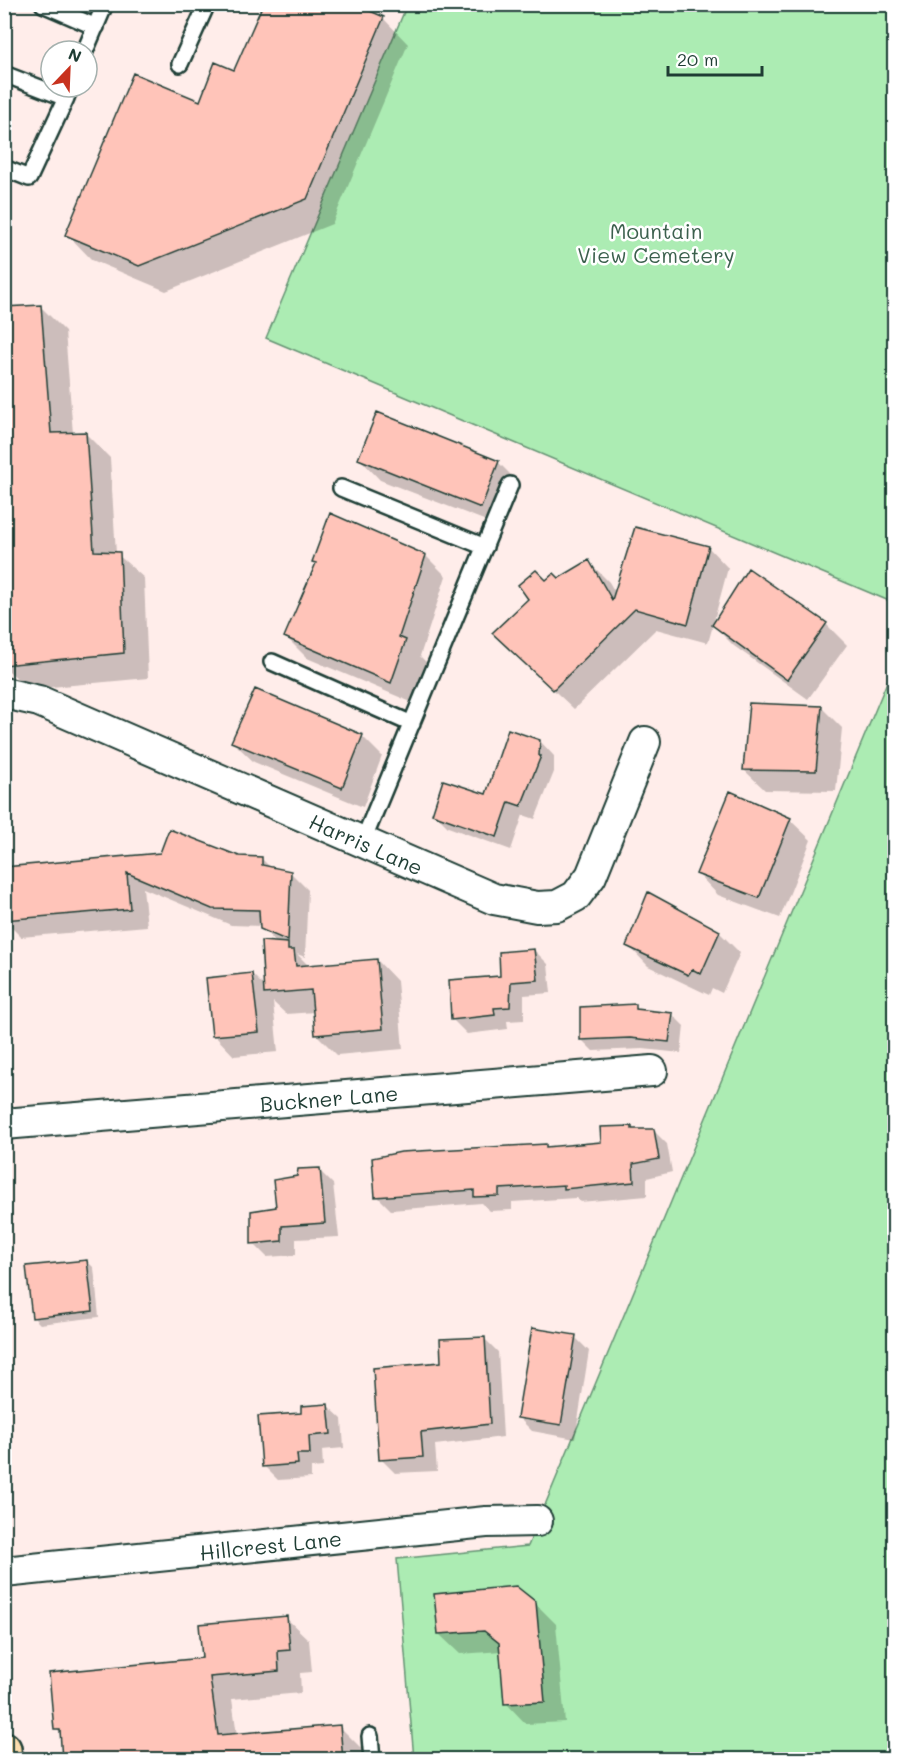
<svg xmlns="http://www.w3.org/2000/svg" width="899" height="1764" viewBox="0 0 899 1764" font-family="Mali,sans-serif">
	<rect width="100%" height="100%" fill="#ffedea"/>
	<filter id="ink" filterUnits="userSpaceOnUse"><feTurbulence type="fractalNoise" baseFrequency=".0167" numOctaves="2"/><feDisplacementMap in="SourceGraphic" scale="12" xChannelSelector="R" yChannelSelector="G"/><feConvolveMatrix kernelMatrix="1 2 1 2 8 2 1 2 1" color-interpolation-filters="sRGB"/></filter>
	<g filter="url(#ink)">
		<!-- green -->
		<path fill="#acecb3" stroke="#669474" stroke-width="1.5" d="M407,5H894V603L266,338Z
			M894,665V1759H414L397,1559L528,1546Z"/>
		<!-- shadow -->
		<path fill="#0003" d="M383,18L408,44L332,224L166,291L92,260L67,234L235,72Z
			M40,306L65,331L73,434L85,433L110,458L116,553L144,578L148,678L30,689L4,667V309Z
			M360,459L498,462L519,483L502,527L380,480Z
			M708,547L728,568L713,624L749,571L826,624L847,645L808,699L734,646L713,625L708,643L656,629L574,709L515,654L546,582L558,579L589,562L609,582L616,594Z
			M426,556L446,576L420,656L426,662L411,702L307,658L286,637L318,565Z
			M821,707L842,728L836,791L765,790L744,770Z
			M362,736L382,756L363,807L254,762L233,742Z
			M540,741L554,756V772L535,819L523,815L511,850L448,827L434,813L487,796Z
			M790,820L811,840L780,918L718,895L698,874Z
			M239,858H261L271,868L290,872L308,890L305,957L297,954L309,966L377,960L397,981L403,1049L337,1055L317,1035L315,1012L286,1014L273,1002L278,1052L234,1056L214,1035L252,974L265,987L277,944L261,926L231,925L143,888L147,926L21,937L4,920V868Z
			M719,932L740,953L722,993L712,988L709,995L648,966L628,945Z
			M534,950L548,964L551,993L524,995V1020L507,1021L508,1029L467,1034L453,1020Z
			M635,1006L640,1011L672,1014L684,1026L681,1053L643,1049L593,1051L582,1040Z
			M631,1127L635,1131L653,1130L667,1144L672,1172L647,1178V1196L580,1202L576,1198L512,1202V1210L490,1211L482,1203L391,1210L377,1196L545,1145L548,1149L603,1143Z
			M319,1170L333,1184L339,1237L296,1239V1255L267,1257L253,1243L299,1178Z
			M87,1261L94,1268L99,1317L40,1324L33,1317Z
			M575,1337L589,1351L575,1439L532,1431L518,1417Z
			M484,1338L498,1352L503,1437L435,1445L437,1471L395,1473L381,1459L443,1363Z
			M327,1405L342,1419L344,1448L322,1450L323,1467L311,1468V1478L278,1480L264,1466L303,1414Z
			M535,1603L556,1624L565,1722L526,1724L506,1703L502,1651L460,1654L439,1634Z
			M286,1618L309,1640L312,1672L300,1673L301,1693L232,1699L237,1735L339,1726L362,1749L363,1760H63L62,1735L56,1729Z"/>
		<!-- building -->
		<path fill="#ffc4b9" stroke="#1f3d34" stroke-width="1.5" d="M263,4H354L384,17L307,199L139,266L65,235L133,73L200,101L215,62L234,70Z
			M41,305L51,433L86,432L94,551L120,552L124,653L4,665V307Z
			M377,412L499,461L481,508L358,459Z
			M330,513L426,555L399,637L406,640L391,683L284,637L316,563L312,562Z
			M635,527L709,546L688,624L635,609L553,690L492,633L528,599L518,585L536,570L546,580L554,573L559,578L589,560L612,600Z
			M748,568L827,623L787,680L712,625Z
			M255,689L363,735L342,788L231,742Z
			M749,703L822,706L816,771L743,770Z
			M508,729L540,740L539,756H541L521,806L509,802L497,837L432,814L443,780L486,794Z
			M730,791L791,818L759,898L696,874Z
			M169,829L239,856L262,857V865L291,871L288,941L260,929L259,910L212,909L127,873L130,909L4,920V867L160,853Z
			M648,892L720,931L701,974L692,969L688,975L626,946Z
			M261,941L288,943V950H294L296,966L377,959L383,1029L315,1035L311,990L264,994Z
			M534,949L538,980L511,982L510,1007L494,1008L495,1015L451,1020L449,980L500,976L499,952Z
			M252,973L259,1032L212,1036L206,978Z
			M636,1004V1009L673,1013L669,1042L630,1038L580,1040V1007Z
			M632,1126V1129H654L659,1159L633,1164L634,1182L564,1189V1185L499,1189V1196L474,1197V1190L375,1197L372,1158L401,1152L546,1144V1147L601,1142L600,1127Z
			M320,1168L325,1223L282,1226V1241L251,1244V1211L276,1207L273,1180L297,1176L298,1169Z
			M87,1260L93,1311L32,1318L26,1266Z
			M532,1328L576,1335L561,1425L517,1418Z
			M485,1337L490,1424L421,1432L423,1457L379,1460L373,1368L441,1362L440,1339Z
			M328,1404L331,1434L309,1436L310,1454H297L298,1464L262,1467L258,1416L301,1413V1406Z
			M516,1586L536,1602L545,1702L504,1704L499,1643L484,1631L438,1634L434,1594Z
			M287,1616L290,1650L278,1651L279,1671L210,1677L218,1735L340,1725L343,1760H62L60,1730H54L49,1673L202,1658L199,1624Z"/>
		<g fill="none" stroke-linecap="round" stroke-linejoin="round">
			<!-- lane casing -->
			<g stroke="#1f3d34" stroke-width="20">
				<path id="lane" d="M43,4L96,27
					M85,51L105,4
					M180,64L207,4
					M4,74L66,98L70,87
					M4,168L29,178L66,98
					M341,488L485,547
					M272,662L412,724
					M363,841L510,485
					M370,1736L372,1760"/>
			</g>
			<!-- street casing -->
			<g stroke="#1f3d34" stroke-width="34">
				<g id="street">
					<path id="s1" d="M4,693L39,701L494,899L537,907L557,906L576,896L591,876L645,742"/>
					<path id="s2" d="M4,1124L652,1071"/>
					<path id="s3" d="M4,1572L486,1522L537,1521"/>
				</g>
			</g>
			<!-- primary casing -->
			<g stroke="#1f3d34" stroke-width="38">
				<path id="primary" d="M4,1749L5,1760"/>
			</g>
			<!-- lane -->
			<use href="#lane" stroke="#fff" stroke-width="15"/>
			<!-- street -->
			<use href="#street" stroke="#fff" stroke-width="30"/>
			<!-- primary -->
			<use href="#primary" stroke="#fddcac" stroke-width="33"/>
		</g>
	</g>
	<g text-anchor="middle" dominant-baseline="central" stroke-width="5" stroke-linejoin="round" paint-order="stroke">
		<!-- park labels -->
		<g font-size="21" fill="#3b604d" stroke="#fff">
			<text x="656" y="230">Mountain<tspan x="656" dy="24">View Cemetery</tspan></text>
		</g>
		<!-- street labels -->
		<g font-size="21" fill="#1f3d34" stroke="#fff">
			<text stroke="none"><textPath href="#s1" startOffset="393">Harris Lane</textPath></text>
			<text stroke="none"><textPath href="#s2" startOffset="326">Buckner Lane</textPath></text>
			<text stroke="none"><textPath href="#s3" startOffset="268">Hillcrest Lane</textPath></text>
		</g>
	</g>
	<!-- margin -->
	<rect width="899" height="1764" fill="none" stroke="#fff" stroke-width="24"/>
	<rect x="12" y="12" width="875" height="1740" fill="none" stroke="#1f3d34" stroke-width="2" filter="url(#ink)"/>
	<!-- north arrow -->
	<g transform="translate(69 69) rotate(23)"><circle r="28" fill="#ffffff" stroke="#a5b1ae" stroke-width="1.5"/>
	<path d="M0-4.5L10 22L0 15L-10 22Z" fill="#c8321e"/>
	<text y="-9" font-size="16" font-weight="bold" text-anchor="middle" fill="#1f3d34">N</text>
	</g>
	<!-- scale -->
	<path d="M668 66v9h94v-9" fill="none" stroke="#1f3d34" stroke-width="3"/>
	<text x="677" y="66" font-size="18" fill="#1f3d34" stroke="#ffffff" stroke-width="4.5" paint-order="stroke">20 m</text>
</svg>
